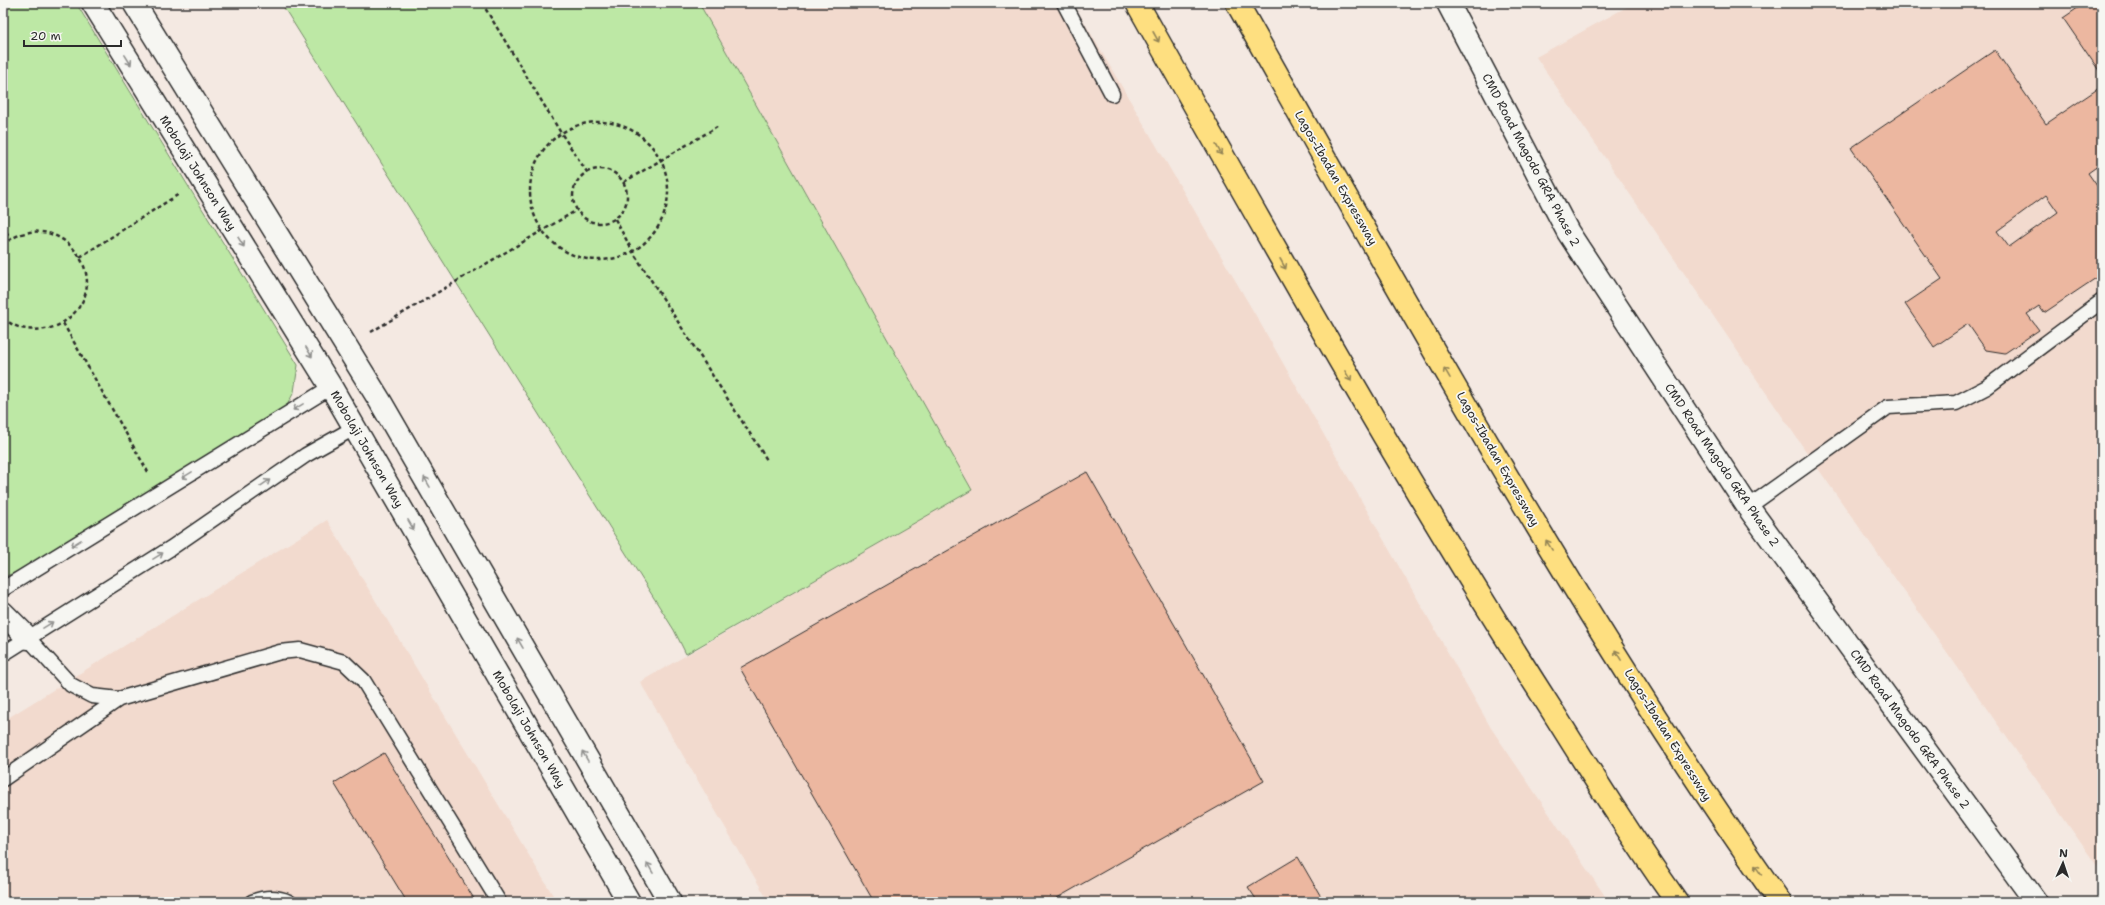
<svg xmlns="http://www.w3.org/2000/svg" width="2105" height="905" viewBox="0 0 2105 905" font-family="'Shantell Sans',sans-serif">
	<rect width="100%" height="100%" fill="#f4e9e2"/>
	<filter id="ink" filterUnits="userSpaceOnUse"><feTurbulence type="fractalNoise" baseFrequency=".025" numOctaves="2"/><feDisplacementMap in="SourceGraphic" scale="8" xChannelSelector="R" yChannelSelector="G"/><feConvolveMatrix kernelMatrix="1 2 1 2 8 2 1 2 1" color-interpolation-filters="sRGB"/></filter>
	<g filter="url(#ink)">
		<!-- built -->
		<path fill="#f2dace" d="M699,3H1073L1259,321L1491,728L1609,902H769L640,682L972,490Z
			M1634,3H2102V873L1812,460L1536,57Z
			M327,520L557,902H3V721Z"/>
		<!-- green -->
		<path fill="#bde8a5" stroke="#748a68" d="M3,3H76L298,365L294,392L284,411L30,567L3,577Z
			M281,3H699L972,490L686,654L674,630Z"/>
		<!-- building -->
		<path fill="#ecb7a0" stroke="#2b2b2b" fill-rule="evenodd" d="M2085,3H2102V75L2063,18Z
			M1995,50L2046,124L2102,86V163L2088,173L2102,193V274L2044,313L2039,306L2027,314L2039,330L2005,353L1986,350L1968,324L1934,347L1905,304L1942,279L1851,148ZM2046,195L2058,212L2009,247L1997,231Z
			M1087,472L1264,781L1050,902H874L740,668Z
			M384,753L476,902H407L334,783Z
			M1298,857L1324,902H1258L1248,887Z"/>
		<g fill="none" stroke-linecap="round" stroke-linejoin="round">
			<!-- service casing -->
			<g stroke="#2b2b2b" stroke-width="17">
				<path id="service" d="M1064,3L1112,94
					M1748,507L1888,407L1956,403L1987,387L2102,301
					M3,589L331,387
					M28,638L71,685L92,696L119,699L280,652L300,650L344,662L363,680L499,902
					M3,654L171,548L306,455L354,428
					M3,779L119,699
					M252,902C265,897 276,896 289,902"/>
			</g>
			<!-- minor casing -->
			<g stroke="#2b2b2b" stroke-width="25">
				<path id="minor" d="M3,613L28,638"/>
			</g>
			<!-- tertiary casing -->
			<g stroke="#2b2b2b" stroke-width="25">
				<path id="tertiary" d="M93,3L331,387L629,902
					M134,3L380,401L670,902
					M1448,3L1568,232L1748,507L2036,902"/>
			</g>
			<!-- motorway casing -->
			<g stroke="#2b2b2b" stroke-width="25">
				<path id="motorway" d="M1137,3C1271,242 1405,481 1553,712C1593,776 1633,840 1677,902
					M1237,3C1409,308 1578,616 1780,902"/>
			</g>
			<!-- path -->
			<path stroke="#2b2b2b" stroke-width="2.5" stroke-dasharray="4 3" stroke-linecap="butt" d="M482,3L561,133L587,172
				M530 191a69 69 0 1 1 138 0a69 69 0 1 1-138 0Z
				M573 196a27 27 0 1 1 54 0a27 27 0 1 1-54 0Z
				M624,182L717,127
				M615,219L633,252L767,460
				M3,226L10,238
				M3,245C54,201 118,276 70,317C63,323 55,328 45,329C30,331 14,329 3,317
				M80,257L179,194
				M63,323L148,472
				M371,332L577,210"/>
			<!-- service -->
			<use href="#service" stroke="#f6f6f2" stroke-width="14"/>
			<!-- minor -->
			<use href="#minor" stroke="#f6f6f2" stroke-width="22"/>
			<!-- tertiary -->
			<use href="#tertiary" stroke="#f6f6f2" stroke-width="22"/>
			<!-- motorway -->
			<use href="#motorway" stroke="#fedf80" stroke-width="22"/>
		</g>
		<!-- one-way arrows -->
		<defs><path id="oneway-shaft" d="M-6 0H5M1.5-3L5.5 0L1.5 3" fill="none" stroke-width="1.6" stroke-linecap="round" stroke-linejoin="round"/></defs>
		<g stroke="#948556">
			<use href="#oneway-shaft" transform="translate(1156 37) rotate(61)"/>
			<use href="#oneway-shaft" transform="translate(1219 150) rotate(61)"/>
			<use href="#oneway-shaft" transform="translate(1283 264) rotate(61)"/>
			<use href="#oneway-shaft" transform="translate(1447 373) rotate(-120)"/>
			<use href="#oneway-shaft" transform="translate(1348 376) rotate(59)"/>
			<use href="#oneway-shaft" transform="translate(1549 545) rotate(-122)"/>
			<use href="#oneway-shaft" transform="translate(1618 655) rotate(-122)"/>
			<use href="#oneway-shaft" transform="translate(1758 870) rotate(-125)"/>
		</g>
		<g stroke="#90908e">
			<use href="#oneway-shaft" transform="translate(128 60) rotate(58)"/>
			<use href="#oneway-shaft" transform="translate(241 242) rotate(58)"/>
			<use href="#oneway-shaft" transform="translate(309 352) rotate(58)"/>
			<use href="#oneway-shaft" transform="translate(298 407) rotate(149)"/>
			<use href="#oneway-shaft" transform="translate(187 475) rotate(149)"/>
			<use href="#oneway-shaft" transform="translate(427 482) rotate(-120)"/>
			<use href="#oneway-shaft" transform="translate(265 483) rotate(-34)"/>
			<use href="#oneway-shaft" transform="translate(411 525) rotate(60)"/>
			<use href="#oneway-shaft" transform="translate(76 543) rotate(148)"/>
			<use href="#oneway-shaft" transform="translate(158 556) rotate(-32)"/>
			<use href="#oneway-shaft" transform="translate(48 625) rotate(-32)"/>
			<use href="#oneway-shaft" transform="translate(520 643) rotate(-120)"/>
			<use href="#oneway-shaft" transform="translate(585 756) rotate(-120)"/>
			<use href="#oneway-shaft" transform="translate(650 868) rotate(-120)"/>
		</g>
	</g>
	<g text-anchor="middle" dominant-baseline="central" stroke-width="3.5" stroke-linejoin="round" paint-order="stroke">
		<!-- street labels -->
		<g font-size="12" fill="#2b2b2b" stroke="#f6f6f2">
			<text transform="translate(1531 160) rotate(62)">CMD Road Magodo GRA Phase 2</text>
			<text transform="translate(198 173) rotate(58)">Mobolaji Johnson Way</text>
			<text transform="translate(1336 178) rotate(60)">Lagos-Ibadan Expressway</text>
			<text transform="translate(367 449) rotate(60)">Mobolaji Johnson Way</text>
			<text transform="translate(1498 459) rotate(60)">Lagos-Ibadan Expressway</text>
			<text transform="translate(1722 465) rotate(56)">CMD Road Magodo GRA Phase 2</text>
			<text transform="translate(529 729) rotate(60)">Mobolaji Johnson Way</text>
			<text transform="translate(1910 729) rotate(54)">CMD Road Magodo GRA Phase 2</text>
			<text transform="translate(1668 735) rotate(58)">Lagos-Ibadan Expressway</text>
		</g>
	</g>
	<!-- margin -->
	<rect width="2105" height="905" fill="none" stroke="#f6f6f2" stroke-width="16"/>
	<rect x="8" y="8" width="2089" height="889" fill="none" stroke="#2b2b2b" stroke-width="1.5" filter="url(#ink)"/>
	<!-- north arrow -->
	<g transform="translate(2063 863) rotate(3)" stroke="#f6f6f2" stroke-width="3" paint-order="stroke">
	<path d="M0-3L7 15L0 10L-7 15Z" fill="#2b2b2b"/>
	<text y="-6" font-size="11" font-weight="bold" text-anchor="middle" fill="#2b2b2b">N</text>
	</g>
	<!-- scale -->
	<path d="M24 40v6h97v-6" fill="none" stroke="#2b2b2b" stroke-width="2"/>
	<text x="30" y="40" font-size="12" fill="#2b2b2b" stroke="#f6f6f2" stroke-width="3" paint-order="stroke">20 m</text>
</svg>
